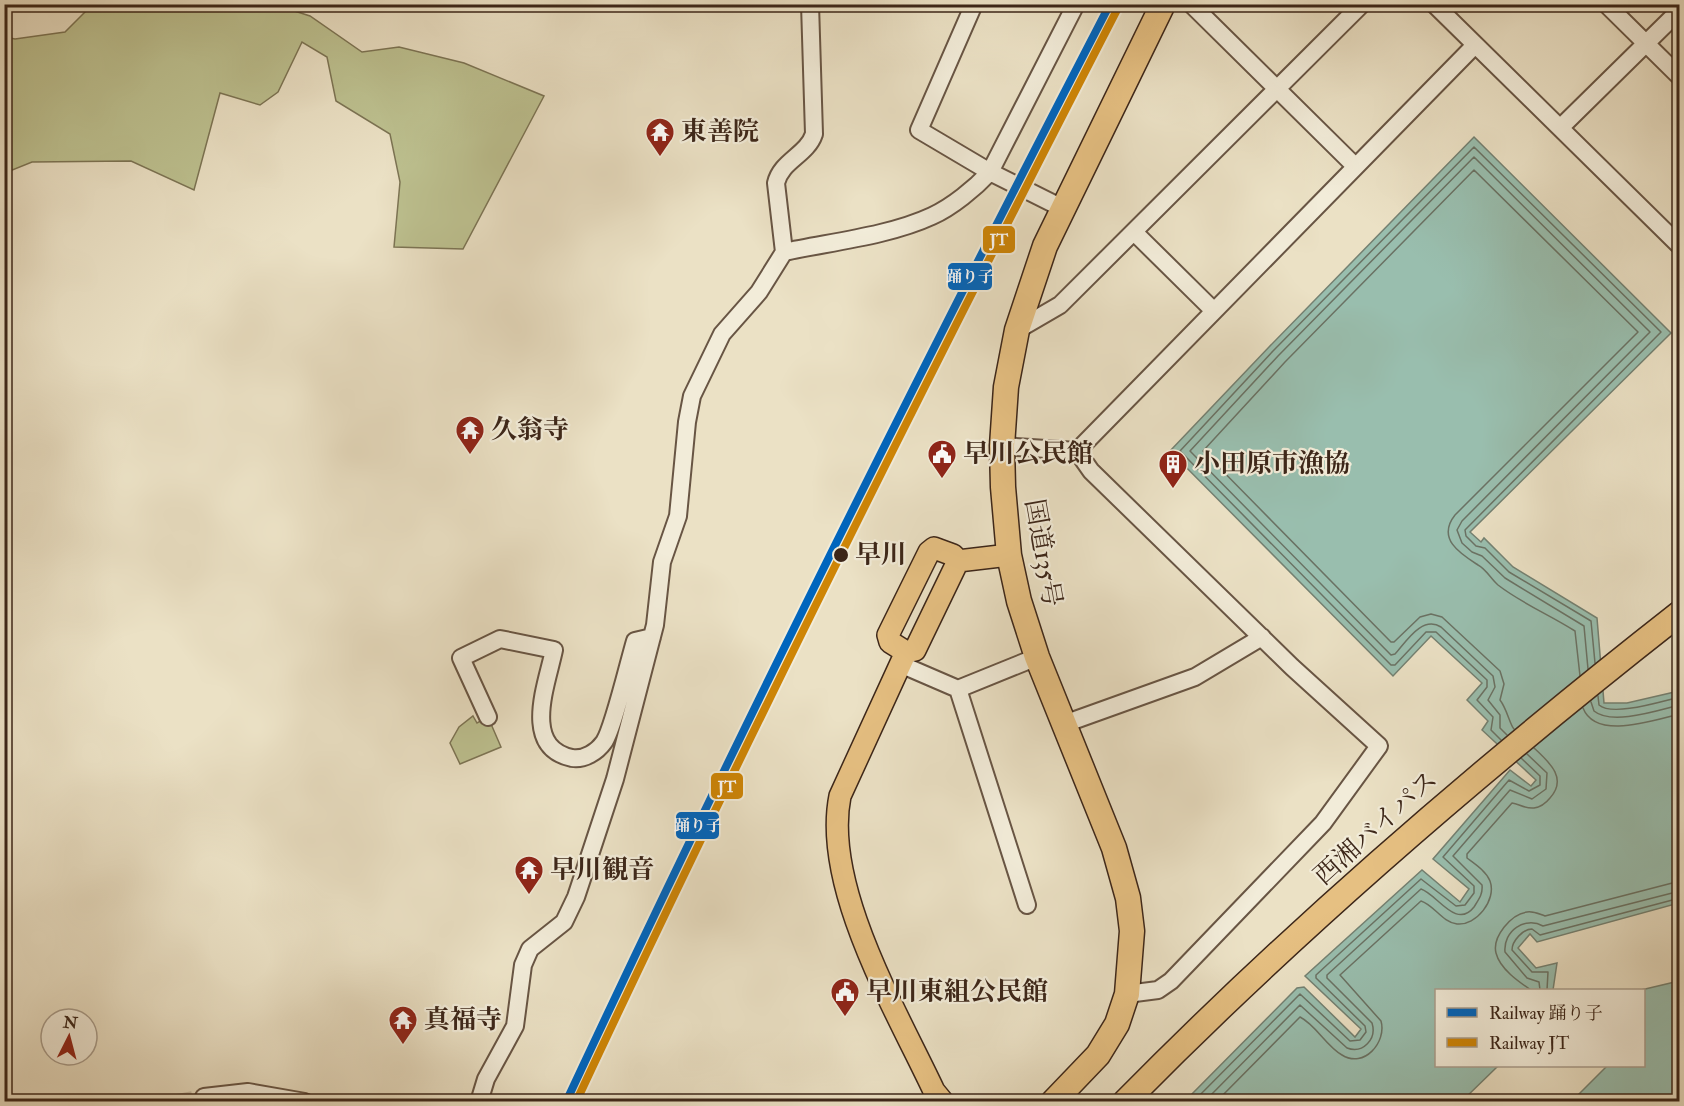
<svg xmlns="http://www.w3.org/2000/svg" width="1684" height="1106" viewBox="0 0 1684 1106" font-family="'IM FELL Double Pica','Noto Serif JP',serif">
	<rect width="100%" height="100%" fill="#ebe1c5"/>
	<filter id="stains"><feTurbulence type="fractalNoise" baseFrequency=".00333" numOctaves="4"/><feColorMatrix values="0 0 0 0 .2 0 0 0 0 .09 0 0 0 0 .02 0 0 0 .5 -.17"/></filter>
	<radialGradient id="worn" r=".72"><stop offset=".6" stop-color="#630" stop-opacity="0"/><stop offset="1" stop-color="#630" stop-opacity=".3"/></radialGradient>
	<!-- green -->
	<path fill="#bdc190" stroke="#7c7454" stroke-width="1.5" d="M207,5H276L310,16L362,52L399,47L464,63L544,96L463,249L394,247L400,182L390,134L336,101L327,57L302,42L278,92L260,105L220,93L194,190L131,161L32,162L5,173V37L15,39L65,32L92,5H161L162,9Z
		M473,716L477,723L488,717L501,747L460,764L450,743L459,727Z"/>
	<!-- water -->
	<path fill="#99beae" stroke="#748172" stroke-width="1.5" d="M1474,137L1671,333L1470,532L1481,542L1484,538L1513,567L1597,618L1604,703H1627L1679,691V903L1537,942L1530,934L1518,948L1536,968L1557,963L1553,990H1436V1066H1498L1462,1101H1185L1297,988L1304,987L1355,1037L1361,1029L1305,976L1422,870L1460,902L1469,889L1433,859L1510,770L1531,786L1536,780L1482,730L1488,721L1467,700L1482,683L1431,636L1393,676L1170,451L1269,347Z
		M1679,981V1101H1572L1607,1066H1644V990H1641Z"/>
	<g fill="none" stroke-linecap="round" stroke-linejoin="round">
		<!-- shore -->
		<path stroke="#6a7264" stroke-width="1.5" d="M1598,696L1599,705C1613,717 1662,701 1680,697
			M1591,702L1594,711C1612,726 1659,710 1680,705
			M1583,708C1596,741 1654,720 1680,714
			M1514,729C1510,725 1507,709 1500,700L1504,684L1500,671L1442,617L1431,614L1420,617L1394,642H1391L1203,451L1285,362L1474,170L1638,332L1455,515C1436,539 1461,554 1478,565C1486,569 1491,579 1498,585C1521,603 1550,615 1575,631L1580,676
			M1507,735L1500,728V715L1488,700L1495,687L1493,676L1441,627C1422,615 1406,642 1395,654L1391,655L1190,451L1278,356L1474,157L1650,332L1462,521L1457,530L1462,543L1472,552L1482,556L1505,578L1584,626L1588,669
			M1501,740L1491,730L1493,717L1477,700L1487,687V680L1436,632H1426L1395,665H1391L1180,451L1273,351L1474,147L1661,332L1465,530L1466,536L1476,546L1485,548L1509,572L1591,621L1595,663
			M1531,990C1519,982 1500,969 1496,953C1492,937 1511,914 1527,912C1534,911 1539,914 1545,916L1680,881
			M1540,990L1539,982L1527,978L1505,952C1503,931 1525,916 1543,926L1680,891
			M1547,990L1548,972H1532L1512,950C1512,941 1523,929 1532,929L1540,935L1680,898
			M1193,1102L1300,994L1350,1041L1360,1040L1366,1032L1365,1026L1316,978V975L1421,879L1456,906L1465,905L1474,893V886L1443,857L1509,780L1529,791L1540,785V776L1521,758
			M1204,1102L1300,1005L1347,1048C1363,1054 1377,1039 1372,1023L1327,978V975L1421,889C1437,894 1456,930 1474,907C1479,899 1483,894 1482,885L1453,856L1510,790L1532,799L1546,789L1547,773L1527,754
			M1216,1102L1300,1017C1316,1025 1326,1046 1342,1055C1364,1069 1387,1042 1381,1021L1340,975L1421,901C1434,905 1442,922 1457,924C1476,926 1497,900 1490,881C1486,871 1475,864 1467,858V854L1512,803C1519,804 1525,809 1534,808C1541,807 1546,803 1550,798C1568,778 1549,762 1534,748"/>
		<!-- minor-tunnel -->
		<path stroke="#c8bca3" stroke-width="16" stroke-dasharray="16 8" stroke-linecap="butt" d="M177,1102L204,1097"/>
		<!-- minor casing -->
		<g stroke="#685544" stroke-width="20">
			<path id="minor" d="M974,4L919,130L990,172L1064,209
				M1191,4L1355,166
				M1434,4L1680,246
				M1606,4L1680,77
				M1560,128L1680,10
				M1134,232L1213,310
				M784,252C830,242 889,236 932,216C952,207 975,188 990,172L1076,4
				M1017,330L1060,305L1362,4
				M1002,446L1077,451L1475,45
				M1077,451L1091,471L1292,667L1379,746L1323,823L1171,981L1158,990L1127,994
				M900,664L958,689
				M488,717L461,658L500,639L554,650C547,684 521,747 572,758C584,760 597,752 604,742C613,729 629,661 635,641L652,637
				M1064,724L1195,677L1262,637
				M1027,905L958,689L1037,657
				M204,1097L248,1092L305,1102
				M479,1102L486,1079L515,1026L523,965L530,949L564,922L576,897L615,779L655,625L662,562L678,516L687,422L692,396L722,334L759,292L784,252L776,183C781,161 807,155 814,134L810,4"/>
		</g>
		<!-- major casing -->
		<g stroke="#3c2619" stroke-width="24">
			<path id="major" d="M934,548L953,555L958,561L915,650L906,652L890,642L888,635L929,552Z
				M958,561L1009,555
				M906,652L840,796C822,886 896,1010 934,1091L943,1102"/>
		</g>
		<!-- highway casing -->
		<g stroke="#3c2619" stroke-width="27">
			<path id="highway" d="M1053,1102L1098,1055L1117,1024L1127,994L1132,931L1128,898L1114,848L1037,657L1019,601L1009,555L1003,487L1002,446L1006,387L1017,330L1045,246L1163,4
				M1125,1102C1298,926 1486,765 1680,613"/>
		</g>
		<!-- minor -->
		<use href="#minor" stroke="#f2ecd9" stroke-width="16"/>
		<!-- major -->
		<use href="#major" stroke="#e6c082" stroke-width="21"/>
		<!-- highway -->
		<use href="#highway" stroke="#e6c082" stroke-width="24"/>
		<!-- rail-1 casing -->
		<g stroke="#f2ecd9" stroke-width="12">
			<path id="rail-1" d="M566,1102C739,732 922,367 1110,4"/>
		</g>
		<!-- rail-2 casing -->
		<g stroke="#f2ecd9" stroke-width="12">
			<path id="rail-2" d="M576,1102C749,733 931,370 1118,8"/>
		</g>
		<!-- rail-1 -->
		<use href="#rail-1" stroke="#0065bd" stroke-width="8"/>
		<!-- rail-2 -->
		<use href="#rail-2" stroke="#ce8506" stroke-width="8"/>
	</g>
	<!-- icons -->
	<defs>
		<g id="temple-pin" transform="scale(1.5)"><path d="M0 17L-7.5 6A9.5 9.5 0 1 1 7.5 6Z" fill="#8f2418" stroke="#f2ecd9"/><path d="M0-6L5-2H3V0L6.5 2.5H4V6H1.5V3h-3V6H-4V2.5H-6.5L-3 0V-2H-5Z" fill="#fff"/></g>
		<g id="civic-pin" transform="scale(1.5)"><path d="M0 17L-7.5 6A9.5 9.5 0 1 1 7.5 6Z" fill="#8f2418" stroke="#f2ecd9"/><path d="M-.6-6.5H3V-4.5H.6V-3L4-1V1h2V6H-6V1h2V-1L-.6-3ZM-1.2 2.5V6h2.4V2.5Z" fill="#fff"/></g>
		<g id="building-pin" transform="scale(1.5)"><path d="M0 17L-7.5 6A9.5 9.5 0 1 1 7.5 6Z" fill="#8f2418" stroke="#f2ecd9"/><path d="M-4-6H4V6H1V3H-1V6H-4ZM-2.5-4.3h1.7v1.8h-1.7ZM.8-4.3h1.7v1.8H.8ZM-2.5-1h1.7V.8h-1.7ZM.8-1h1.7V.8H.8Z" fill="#fff"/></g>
	</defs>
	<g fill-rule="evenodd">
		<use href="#temple-pin" x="660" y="132"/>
		<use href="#temple-pin" x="470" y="430"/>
		<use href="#civic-pin" x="942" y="454"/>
		<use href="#building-pin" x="1173" y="464"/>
		<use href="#temple-pin" x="529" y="870"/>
		<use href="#civic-pin" x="845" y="992"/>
		<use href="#temple-pin" x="403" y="1020"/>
	</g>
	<!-- markers -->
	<circle fill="#3c2619" stroke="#f2ecd9" stroke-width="2" cx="841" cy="555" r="8"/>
	<g text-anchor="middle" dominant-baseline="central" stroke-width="4.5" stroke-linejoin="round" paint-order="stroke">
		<!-- poi labels -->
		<g font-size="26" font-weight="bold" fill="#3c2619" stroke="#f2ecd9" text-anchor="start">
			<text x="681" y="132">東善院</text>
			<text x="491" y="430">久翁寺</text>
			<text x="963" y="454">早川公民館</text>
			<text x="1194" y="464">小田原市漁協</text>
			<text x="550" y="870">早川観音</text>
			<text x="866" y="992">早川東組公民館</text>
			<text x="424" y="1020">真福寺</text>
		</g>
		<!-- street labels -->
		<g font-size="26" fill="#3c2619" stroke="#f2ecd9">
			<text transform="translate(1043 553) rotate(80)">国道135号</text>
			<text transform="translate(1376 828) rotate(-42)">西湘バイパス</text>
		</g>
		<!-- stop labels -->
		<g font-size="26" font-weight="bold" fill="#3c2619" stroke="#f2ecd9" text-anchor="start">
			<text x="855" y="555">早川</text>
		</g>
	</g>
	<g stroke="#f2ecd9" stroke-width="2">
		<rect x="982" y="225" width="34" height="29" rx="6" fill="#ce8506"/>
		<rect x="947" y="262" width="46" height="29" rx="6" fill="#0065bd"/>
		<rect x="710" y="772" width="34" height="28" rx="6" fill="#ce8506"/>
		<rect x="675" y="811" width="45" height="29" rx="6" fill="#0065bd"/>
	</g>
	<g font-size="16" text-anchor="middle" font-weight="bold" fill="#fff">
		<text x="999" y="245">JT</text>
		<text x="970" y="282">踊り子</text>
		<text x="727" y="792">JT</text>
		<text x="698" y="831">踊り子</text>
	</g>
	<!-- margin -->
	<rect width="1684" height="1106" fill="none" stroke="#ebe1c5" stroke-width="24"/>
	<rect x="6" y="6" width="1672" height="1094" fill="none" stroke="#3c2619" stroke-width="3"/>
	<rect x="12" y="12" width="1660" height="1082" fill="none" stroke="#3c2619" stroke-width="1.5"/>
	<!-- legend -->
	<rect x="1435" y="989" width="210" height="78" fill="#f2ecd9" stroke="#a99d8c" stroke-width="1.5"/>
	<rect x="1447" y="1008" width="30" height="9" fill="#0065bd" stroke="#a99d8c" stroke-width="1.5"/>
	<text x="1489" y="1019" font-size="18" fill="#3c2619">Railway 踊り子</text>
	<rect x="1447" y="1038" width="30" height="9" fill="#ce8506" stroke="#a99d8c" stroke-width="1.5"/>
	<text x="1489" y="1049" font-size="18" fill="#3c2619">Railway JT</text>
	<!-- north arrow -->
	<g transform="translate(69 1037) rotate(6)"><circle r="28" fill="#f2ecd9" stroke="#a99d8c" stroke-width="1.5"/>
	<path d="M0-4.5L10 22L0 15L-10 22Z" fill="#8f2418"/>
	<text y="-9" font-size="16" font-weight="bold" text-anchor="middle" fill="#3c2619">N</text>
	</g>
	<rect width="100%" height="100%" filter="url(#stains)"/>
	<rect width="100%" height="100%" fill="url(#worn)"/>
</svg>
